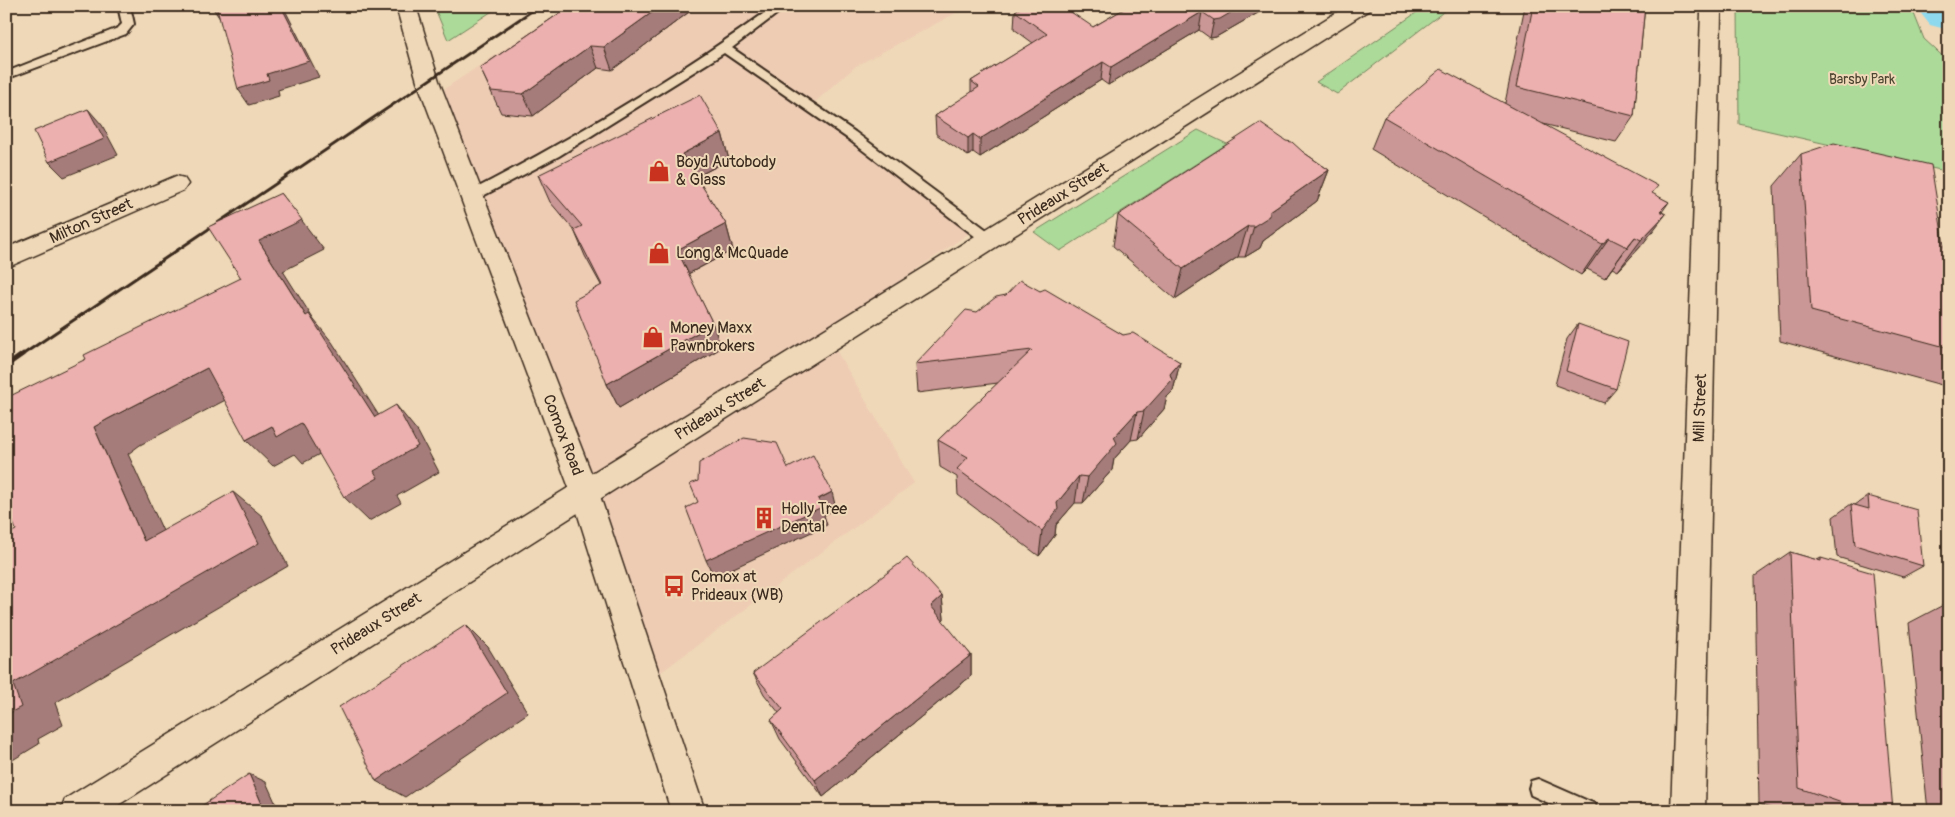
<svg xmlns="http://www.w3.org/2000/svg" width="1955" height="817" viewBox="0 0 1955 817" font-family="Pangolin,sans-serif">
	<rect width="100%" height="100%" fill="#efd8b7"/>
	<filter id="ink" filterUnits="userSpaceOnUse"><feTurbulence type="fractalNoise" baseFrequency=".02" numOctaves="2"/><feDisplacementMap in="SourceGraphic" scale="10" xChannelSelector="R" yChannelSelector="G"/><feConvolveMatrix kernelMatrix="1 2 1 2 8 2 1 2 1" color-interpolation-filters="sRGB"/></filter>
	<g filter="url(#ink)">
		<!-- built -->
		<path fill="#eeccb4" d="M569,6H969L856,66L815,102L972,231L826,333L914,483L660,673L591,476L443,90Z"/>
		<!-- green -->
		<path fill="#acda99" stroke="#74825c" d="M434,6H500L448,40Z
			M1426,6H1451L1337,94L1316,82Z
			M1738,6H1911L1924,39L1949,62V172L1739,124Z
			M1198,130L1227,144L1060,251L1034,232Z"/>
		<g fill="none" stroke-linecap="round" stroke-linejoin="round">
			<!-- river -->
			<path fill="#8ed9ee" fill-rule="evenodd" d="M1915,6H1949V30L1930,25Z"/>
			<!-- service casing -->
			<g stroke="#3b2a1e" stroke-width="4">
				<path id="service" d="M118,6H130L134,24L126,34L6,79V72L118,28L122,24Z
					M774,6H787L732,48L855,132L995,236L997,240L995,244H985L847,138L724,53L559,156L477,199H467L466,196L467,193C574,138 677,76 774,6Z
					M1538,779L1595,804L1597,811H1566L1531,795L1529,788L1531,781Z"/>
			</g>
			<!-- minor casing -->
			<g stroke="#3b2a1e" stroke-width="3">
				<path id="minor" d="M1347,6H1372L1369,10L109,811H60L65,799Z
					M1698,6H1718L1721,13L1705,811H1671L1701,13Z
					M176,176L184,178L188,184L184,190L6,268V248Z"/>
			</g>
			<!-- secondary casing -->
			<g stroke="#3b2a1e" stroke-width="3">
				<path id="secondary" d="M396,6H416L439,81L599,493L705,811H671L571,493L417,81Z"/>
			</g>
			<!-- service -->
			<use href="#service" fill="#efd8b7" fill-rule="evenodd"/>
			<!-- minor -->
			<use href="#minor" fill="#efd8b7" fill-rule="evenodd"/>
			<!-- secondary -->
			<use href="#secondary" fill="#efd8b7" fill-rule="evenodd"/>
			<!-- rail-far1 -->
			<path stroke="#3b2a1e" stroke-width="3" d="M22,355L539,6"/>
			<!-- rail -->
			<path stroke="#3b2a1e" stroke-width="4.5" d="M6,366L23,354"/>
		</g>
		<!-- wall -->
		<path fill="#cb9796" stroke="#3b2a1e" d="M570,6H697L612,70L598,68L533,116L501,113L480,68Z
			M1129,6H1270L1216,37L1210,38L1199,30L1108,85L1101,80L980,157L973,152L968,156L936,134L935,116L971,93V81L1033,43L1014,29L1015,11L1093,27Z
			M1525,6H1645L1634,116L1616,142L1543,124L1652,194L1669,202L1662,212L1642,245L1618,271L1612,268L1605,278L1587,269L1581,275L1371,149L1384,117L1505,103Z
			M722,133L729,160L696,177L726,224L733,250L688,274L713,324L721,348L619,408L607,384L601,285L585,256L574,230L550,202L538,175Z
			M1303,152L1329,170L1317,201L1263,241L1260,248L1245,257H1238L1175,299L1113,246L1118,215Z
			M1801,154L1949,276V387L1780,341L1774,186Z
			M1040,291L1123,335L1180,362L1173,391L1167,397L1164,409L1138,439L1131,440L1114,459L1112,470L1083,503H1075L1056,525L1055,535L1039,556L958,495L957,477L940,467L938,440L998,383L917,393L915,364L977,312Z
			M1578,324L1616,389L1604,403L1555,385L1567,339Z
			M1868,496L1923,566L1903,577L1837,557L1833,517L1851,504L1855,505Z
			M1790,552L1817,560L1821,558L1893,811H1779L1759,804L1755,576Z
			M942,596L944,619L942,621L971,655V676L823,797L780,739L771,720L779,713L764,694L753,673Z
			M1949,602V811H1928L1909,623Z"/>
		<!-- shaded-wall -->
		<path fill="#a57b7a" stroke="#3b2a1e" d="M281,6H283L319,77L278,90L279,96L249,105L238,89L267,74Z
			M661,6H697L612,70L604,47Z
			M1242,6H1270L1216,37L1210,38L1214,20Z
			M217,9L225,26L214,10Z
			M1202,12L1199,30L1108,85L1111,67Z
			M590,46L598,68L533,116L523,94Z
			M1103,62L1101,80L980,157V139Z
			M88,109L102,125L118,155L64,177L49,162Z
			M722,133L729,160L690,180L682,154Z
			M973,134V152L968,156V138Z
			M1329,170L1317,201L1263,241L1260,248L1245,257L1254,226L1270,211Z
			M281,193L324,250L283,271L314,320L332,342L397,444L375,417L306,316L259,241Z
			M1666,214L1642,245L1618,271L1641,240Z
			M726,224L733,250L686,275L677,250Z
			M1248,226L1238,257L1175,299L1183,269Z
			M1635,237L1612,268L1605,278L1627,247Z
			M1609,238L1587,269L1581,275L1602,244Z
			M713,324L721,348L619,408L607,384Z
			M1180,362L1173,391L1167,397L1164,409L1138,439L1144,411L1170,374Z
			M207,368L235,395L140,445L128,454L178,564L144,541L94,427L108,419Z
			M396,405L418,432L439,472L397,496L401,503L369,521L344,497L374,471Z
			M1137,412L1131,440L1114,459L1112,470L1083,503L1088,477L1114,437Z
			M301,423L327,450L303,463L295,454L273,466L246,440L272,426Z
			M1079,476L1075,503L1056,525L1055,535L1039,556L1042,531L1057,503Z
			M233,492L262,516L288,566L55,703L63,725L38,739L39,744L6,764V715L13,684Z
			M832,492L836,509L824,515L827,525L714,577L706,560Z
			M942,596L944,619L933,629L931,606Z
			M466,625L488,647L528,713L405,797L376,781Z
			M971,655V676L823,797L815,780Z
			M249,774L266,782L279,811H265Z"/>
		<!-- building -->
		<path fill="#ecb0ae" stroke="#3b2a1e" d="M212,6H281L309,61L267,74L269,80L238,89L217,9L214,10Z
			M570,6H661L604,47L590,46L523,94L491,91L480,68Z
			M1023,6H1062L1093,27L1129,6H1242L1220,19L1214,20L1202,12L1111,67L1103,62L980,139L973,134L968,138L935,116L979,87L971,81L1047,34L1015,11Z
			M1533,6H1645L1634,116L1517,87Z
			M1441,69L1658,186L1652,193L1669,202L1660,211L1666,214L1641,240L1635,237L1627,247L1609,238L1602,244L1384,117Z
			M700,95L722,133L682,154L726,224L677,250L713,324L607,384L574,300L602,285L574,230L582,226L538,175Z
			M88,109L104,139L49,162L34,131Z
			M1260,123L1286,141L1292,142L1303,152L1329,170L1270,211V216L1254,226H1248L1183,269L1118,215Z
			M1834,143L1931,165L1949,276V348L1811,311L1801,154Z
			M281,193L302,220L259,241L306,316L309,314L375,417L396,405L418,446L374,471L378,478L344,497L301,423L277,437L272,426L246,440L207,368L108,419L94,427L144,541L233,492L259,543L13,684L21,707L6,715V535L16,530L6,504V398L86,359L84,355L241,278L208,227Z
			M1020,280L1040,291L1045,289L1123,335L1133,333L1180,362L1170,374L1172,380L1144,411L1137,412L1114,437L1117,443L1088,477L1079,476L1057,503L1058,509L1042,531L957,469L968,457L938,440L1032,350L915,364L966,310L977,312L996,297L1006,295Z
			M1578,324L1628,342L1616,389L1566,371Z
			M744,438L777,443L788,468L813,455L832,492L818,499L822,507L706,560L686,508L698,502L690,484L698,481L699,463Z
			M1868,496L1917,510L1923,566L1855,545L1851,504L1869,509Z
			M1790,552L1821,561V558L1873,573L1893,811H1865L1799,788Z
			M907,558L942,596L931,606L971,655L815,780L771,720L783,709L753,673Z
			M466,625L507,693L376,781L339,707Z
			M249,774L265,811H194Z"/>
	</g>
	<!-- icons -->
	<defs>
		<g id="shop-bare" transform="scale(1.725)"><path d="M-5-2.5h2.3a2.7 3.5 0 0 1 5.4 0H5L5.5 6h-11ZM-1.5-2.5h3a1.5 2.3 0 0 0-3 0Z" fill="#c8321e" stroke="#efd8b7" stroke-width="2.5" paint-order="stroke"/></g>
		<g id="building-bare" transform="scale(1.725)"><path d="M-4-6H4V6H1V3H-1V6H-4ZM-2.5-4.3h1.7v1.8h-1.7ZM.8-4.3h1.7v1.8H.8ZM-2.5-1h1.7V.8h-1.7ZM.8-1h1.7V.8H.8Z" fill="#c8321e" stroke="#efd8b7" stroke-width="2.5" paint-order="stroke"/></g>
		<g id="bus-bare" transform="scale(1.725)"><path d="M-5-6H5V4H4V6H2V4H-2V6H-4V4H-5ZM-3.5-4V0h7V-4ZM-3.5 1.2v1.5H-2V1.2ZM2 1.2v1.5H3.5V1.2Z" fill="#c8321e" stroke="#efd8b7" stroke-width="2.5" paint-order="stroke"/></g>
	</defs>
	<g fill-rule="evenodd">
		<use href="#shop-bare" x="659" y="171"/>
		<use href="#shop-bare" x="659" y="253"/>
		<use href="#shop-bare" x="653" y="337"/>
		<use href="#building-bare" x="764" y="518"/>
		<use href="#bus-bare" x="674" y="586"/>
	</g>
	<g text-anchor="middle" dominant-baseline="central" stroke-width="4" stroke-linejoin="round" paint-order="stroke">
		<!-- far-park labels -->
		<g font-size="14" fill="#4c4430" stroke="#efd8b7">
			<text x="1862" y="79">Barsby Park</text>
		</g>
		<!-- poi labels -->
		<g font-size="16" fill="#3b2a1e" stroke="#efd8b7" text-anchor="start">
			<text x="676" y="162">Boyd Autobody<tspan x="676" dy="18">&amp; Glass</tspan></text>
			<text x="676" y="253">Long &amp; McQuade</text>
			<text x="670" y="328">Money Maxx<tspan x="670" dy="18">Pawnbrokers</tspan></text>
			<text x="781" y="509">Holly Tree<tspan x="781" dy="18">Dental</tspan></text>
			<text x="691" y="577">Comox at<tspan x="691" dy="18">Prideaux (WB)</tspan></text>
		</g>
		<!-- street labels -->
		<g font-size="16" fill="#3b2a1e" stroke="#efd8b7">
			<text transform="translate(1063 194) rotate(-32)">Prideaux Street</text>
			<text transform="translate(91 221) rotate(-24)">Milton Street</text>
			<text transform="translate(1700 408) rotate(-88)">Mill Street</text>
			<text transform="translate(720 409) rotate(-32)">Prideaux Street</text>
			<text transform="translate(563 435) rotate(69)">Comox Road</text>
			<text transform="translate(376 624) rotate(-32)">Prideaux Street</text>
		</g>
	</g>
	<!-- margin -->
	<rect width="1955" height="817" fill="none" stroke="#efd8b7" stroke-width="25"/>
	<rect x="12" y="12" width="1930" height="792" fill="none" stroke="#3b2a1e" stroke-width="2" filter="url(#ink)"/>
</svg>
